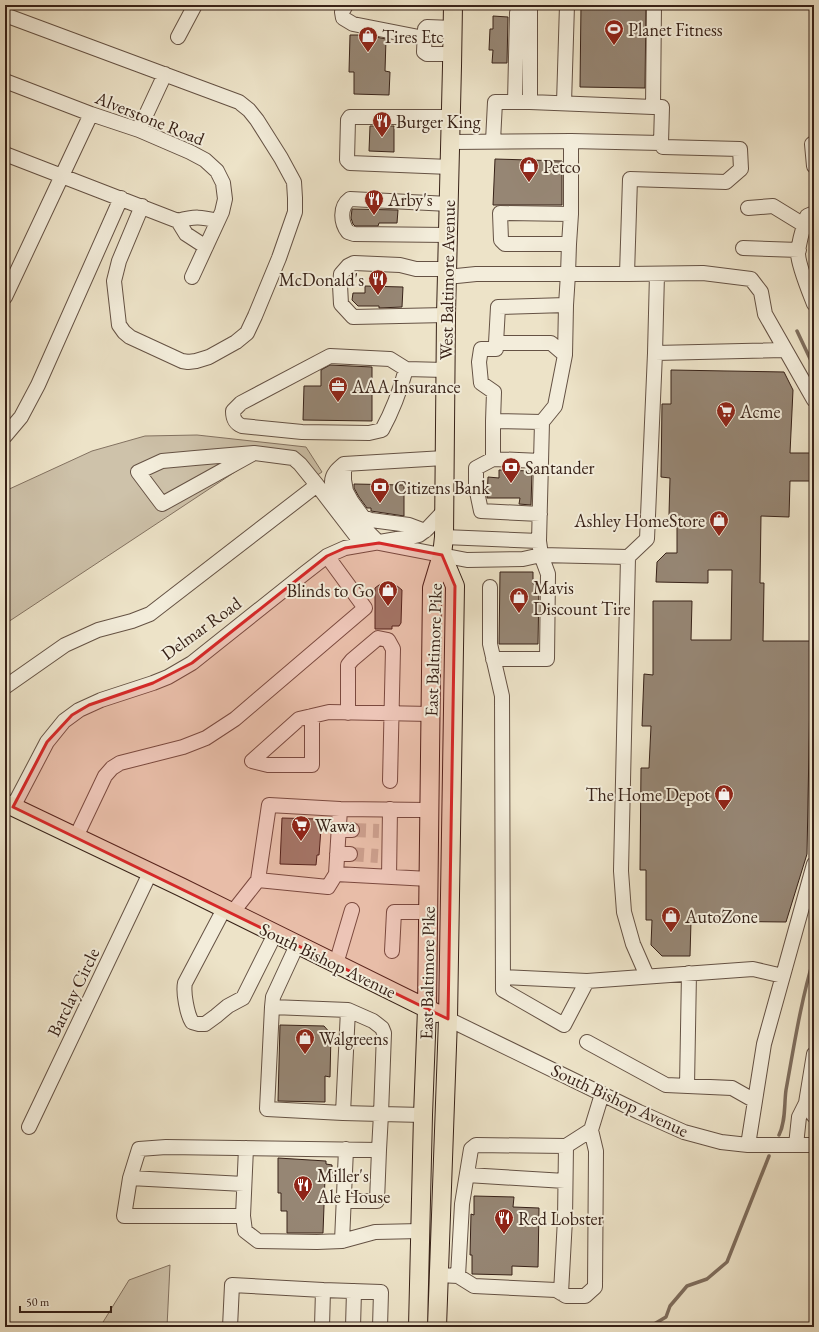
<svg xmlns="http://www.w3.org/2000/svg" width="819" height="1332" viewBox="0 0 819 1332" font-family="'EB Garamond',serif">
	<rect width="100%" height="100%" fill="#ede3c8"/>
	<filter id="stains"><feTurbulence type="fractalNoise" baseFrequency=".005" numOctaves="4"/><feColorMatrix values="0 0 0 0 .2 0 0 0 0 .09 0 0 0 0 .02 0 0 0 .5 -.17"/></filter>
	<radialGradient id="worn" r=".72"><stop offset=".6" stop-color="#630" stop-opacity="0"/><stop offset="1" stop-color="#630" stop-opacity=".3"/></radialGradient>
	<!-- green -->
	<path fill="#cec2aa" stroke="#837261" d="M197,435L306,447L322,472L307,482L289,462L256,458L5,624V491L92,451L145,436Z
		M170,1265L167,1327H100L129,1280Z"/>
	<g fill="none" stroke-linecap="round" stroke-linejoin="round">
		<!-- stream -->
		<path stroke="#7f6e5e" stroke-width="3.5" d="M797,331L814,367
			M779,1135C786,1121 784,1104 786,1090C794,1046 801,1000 814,958
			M649,1327L666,1317L670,1306L687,1286L707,1279L727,1262L769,1156"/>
	</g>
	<!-- building -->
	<path fill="#968674" stroke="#382218" d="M581,5H646L645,88L580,87Z
		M493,16L508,17L507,63H492L493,50H489L490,29H493Z
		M350,35H365L386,39L385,71L390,72L389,95L354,94V72H349Z
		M370,126H394V152L369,151Z
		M495,159L562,161V205H493Z
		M352,209L398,210L397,223H379L378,226H355L353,224L351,218Z
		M365,286L403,287L402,307L379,308V306H358L352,300L353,293H365Z
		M330,365L372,367V421L303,420L304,386H321V370Z
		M671,370L784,372L793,390L790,453H810V481H790L789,517L761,516L760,583H764L763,641H811L807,854L786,922L691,921L690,956H662L651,945L652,920H646V870H640L641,768H649L651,726H642L644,674L653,675V601H692L691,640H731L732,570H708V583L656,582L657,562L666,553H677V515H669L670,478L661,477L662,404H671Z
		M499,470L532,471L531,505L519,504L520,498H487L488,477L499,478Z
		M354,484L404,485V516L371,511V508H367L359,497L354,488Z
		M500,572H533V584L539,585L538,644H499Z
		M379,585L397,586L402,590L401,623L399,626H392V629H375V588Z
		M282,818L318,819V829H321L319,855H317L316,865L280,864Z
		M280,1025L324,1026L331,1034L330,1077L325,1076V1102L278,1101Z
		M278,1158L326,1161V1164L332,1165V1178H325L323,1233H287V1211H281V1193H278Z
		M474,1196L514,1197L513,1207L539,1208L538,1267L512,1266V1275L472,1274V1255H470L471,1214L474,1215Z"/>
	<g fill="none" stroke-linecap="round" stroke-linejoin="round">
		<!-- minor-tunnel -->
		<path stroke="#c9bca5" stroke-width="14" stroke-dasharray="14 7" stroke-linecap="butt" d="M352,830L379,831
			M350,854L378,856"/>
		<!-- minor casing -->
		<g stroke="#655244" stroke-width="16">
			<path id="minor" d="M346,5L342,12L343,18L353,24L424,38
				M654,5L653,107H662L661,143L663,147L740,149L741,169L726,182L630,179L627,274L703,273L751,279L761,292L765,314L814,400
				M5,15L239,102L249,110L257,120L281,158L294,182L295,198V212L279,258L255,316L247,333L236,342L209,357L196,361L188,362L182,361L130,337L124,332L119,325L114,281L119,261L142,206
				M178,37L195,5
				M453,54H427L424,52L425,29L427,27L453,28
				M5,81L91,114L139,130L190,152L205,160L217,171L223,183L225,199L222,212L192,277
				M515,102L517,13L520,5
				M530,102L653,107
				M564,103L567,5
				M139,130L165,74
				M493,141L495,102H530V5
				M571,141L661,143
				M451,142L571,141V214L500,213L501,240L505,244H569L568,274H627
				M812,144L814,166
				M5,154L178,221
				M450,167L350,163L347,160L348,120L350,117H451
				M748,208L773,206L804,225
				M814,213L807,216C803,228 799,240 798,253C798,265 809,291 814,304
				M448,235L354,234L348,232C341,223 339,207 350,199L449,204
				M569,244L571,214
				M206,247L186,234L178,221C195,216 201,217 218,221
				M743,248L799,250
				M447,277L476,274H568L566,305L498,307L496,343
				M5,297L91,114
				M446,315L353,317L341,304L340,285L341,274L348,266L354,263L400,265L416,269H447
				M655,353L657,274
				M565,355L566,305
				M406,369C400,391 393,410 382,430L369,433L302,432L242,426C235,423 233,419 233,411L241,403L330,356L390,359L406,369L445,370
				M5,436L21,417L38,385L121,198
				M254,453L162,504L138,472L162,461L195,458L254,453L293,458L300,464L317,485L363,545
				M493,459V421
				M344,464V480L346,491L352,502L363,517L371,520L409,525L425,531
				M540,514L481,511L476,487V468L493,459L541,461
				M444,537L539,541
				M379,543L467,560L523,559L541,555L628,557L621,871L624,912L633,944L647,976
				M379,543C368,532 331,496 332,482C332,474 338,469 344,464L444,458
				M628,557L647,539L655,353L785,350
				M490,587V644L502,696L503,990L564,1025L587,981L753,969L783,976
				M493,659H547L548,574L541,555L539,541L542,422L493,421L494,392L481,383L479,362L481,349H496V343H551L565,355L555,406L542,422
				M5,687L65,645L98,630L132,621L150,614L317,485
				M348,713V665L352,660L378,638L388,640L393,649L390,781
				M312,716V765H268L252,761L299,719L329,712L431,714
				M13,807L47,742L64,721L79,710L101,700L153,683L168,677L192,663L305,573L327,556L345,548L397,539L407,538L419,535L427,529L445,510
				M339,830H352
				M76,837L105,776L112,768L120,763L183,747L206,738L235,719L365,608L327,556
				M337,854H350
				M336,874L340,809
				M389,877L390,809
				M258,880L328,887L336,874L429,879
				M224,909L185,983C183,992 187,1014 192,1022L199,1024H205L216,1016L228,1006L243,998L275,934
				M232,913L258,880L269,805L340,809L429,810
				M297,945L273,997L272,1007L348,1010L373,1021L382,1028L384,1033L381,1114L423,1115
				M392,951L394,912H429
				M336,964L352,910
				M503,977L587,981
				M272,1007L267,1109L343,1113
				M448,1019L639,1112L684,1132L721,1142L748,1145H814
				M587,1042L666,1085L732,1088L755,1101
				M687,1086L689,973
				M806,1103L814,1116
				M29,1127L150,873
				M748,1145L764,1044L814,864
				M796,1145L799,1117L806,1103L814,1054
				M246,1148L243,1216L245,1231L258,1241L317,1242L342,1241L375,1232L420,1231
				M467,1175L565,1181
				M130,1178L244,1184
				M344,1201H377L379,1150
				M243,1216H124L130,1178L139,1149L166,1147L379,1150L381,1114L343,1113L348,1010
				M342,1241L346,1149
				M439,1275L458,1276L474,1286L556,1290L566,1296H585L595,1287L596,1151L591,1130L602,1094
				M458,1276L462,1204L471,1149L476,1145L566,1146L591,1130
				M561,1293L565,1219L566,1146
				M230,1327L232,1285L323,1290
				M322,1327L323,1290L381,1292L380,1327
				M353,1327L354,1291"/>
		</g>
		<!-- major casing -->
		<g stroke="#382218" stroke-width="20">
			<path id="major" d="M5,803L181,887L436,1013
				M418,1327L423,1115L427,1009L432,588L442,555L444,537L446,315L452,66L453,5
				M437,1327L448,1019L455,586L442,555"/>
		</g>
		<!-- minor -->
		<use href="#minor" stroke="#f3eddb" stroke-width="14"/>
		<!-- major -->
		<use href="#major" stroke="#ede3c8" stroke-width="18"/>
	</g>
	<!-- marked area -->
	<path fill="#d62828" fill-opacity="0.2" stroke="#d62828" stroke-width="3" stroke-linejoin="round" d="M379,543L442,555L455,586L448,1019L13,807L47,742L72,715L89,705L153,683L192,663L327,556L345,548Z"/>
	<!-- icons -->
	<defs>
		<g id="stadium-pin" transform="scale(1)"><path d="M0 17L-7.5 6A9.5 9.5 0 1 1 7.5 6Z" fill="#8f2418" stroke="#f3eddb"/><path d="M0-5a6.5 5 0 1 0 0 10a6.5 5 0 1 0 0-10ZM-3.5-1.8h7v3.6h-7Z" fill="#fff"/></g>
		<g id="shop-pin" transform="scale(1)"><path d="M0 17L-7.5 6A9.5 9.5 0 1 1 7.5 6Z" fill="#8f2418" stroke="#f3eddb"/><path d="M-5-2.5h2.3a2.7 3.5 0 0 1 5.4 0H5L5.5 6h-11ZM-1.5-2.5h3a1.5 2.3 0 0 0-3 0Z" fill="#fff"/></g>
		<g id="restaurant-pin" transform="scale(1)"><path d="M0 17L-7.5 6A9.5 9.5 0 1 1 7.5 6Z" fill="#8f2418" stroke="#f3eddb"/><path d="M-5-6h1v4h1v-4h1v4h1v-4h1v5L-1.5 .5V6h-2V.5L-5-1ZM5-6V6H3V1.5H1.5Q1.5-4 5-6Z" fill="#fff"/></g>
		<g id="office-pin" transform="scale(1)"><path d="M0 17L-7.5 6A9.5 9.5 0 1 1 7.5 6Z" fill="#8f2418" stroke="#f3eddb"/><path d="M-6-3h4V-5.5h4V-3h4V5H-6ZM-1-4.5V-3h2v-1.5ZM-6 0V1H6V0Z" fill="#fff"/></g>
		<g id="supermarket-pin" transform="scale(1)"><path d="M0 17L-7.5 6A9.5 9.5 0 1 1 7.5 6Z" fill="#8f2418" stroke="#f3eddb"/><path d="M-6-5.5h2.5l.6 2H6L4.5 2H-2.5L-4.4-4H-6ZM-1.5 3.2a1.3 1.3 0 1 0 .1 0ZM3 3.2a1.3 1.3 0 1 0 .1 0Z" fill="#fff"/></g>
		<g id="bank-pin" transform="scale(1)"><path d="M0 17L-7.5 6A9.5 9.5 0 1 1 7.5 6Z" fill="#8f2418" stroke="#f3eddb"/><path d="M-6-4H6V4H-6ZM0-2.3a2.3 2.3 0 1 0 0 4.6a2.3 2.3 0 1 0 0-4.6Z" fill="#fff"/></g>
	</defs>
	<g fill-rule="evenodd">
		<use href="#stadium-pin" x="614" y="29"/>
		<use href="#shop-pin" x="368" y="36"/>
		<use href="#restaurant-pin" x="382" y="121"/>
		<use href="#shop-pin" x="529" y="166"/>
		<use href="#restaurant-pin" x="374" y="199"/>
		<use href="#restaurant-pin" x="378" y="279"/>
		<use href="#office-pin" x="338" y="386"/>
		<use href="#supermarket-pin" x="726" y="411"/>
		<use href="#bank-pin" x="511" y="467"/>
		<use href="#bank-pin" x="380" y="487"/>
		<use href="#shop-pin" x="719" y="520"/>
		<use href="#shop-pin" x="388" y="590"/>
		<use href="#shop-pin" x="519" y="597"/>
		<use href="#shop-pin" x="724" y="794"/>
		<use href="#supermarket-pin" x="301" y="825"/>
		<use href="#shop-pin" x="671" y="916"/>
		<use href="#shop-pin" x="305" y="1038"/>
		<use href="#restaurant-pin" x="303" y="1185"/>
		<use href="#restaurant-pin" x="504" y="1218"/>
	</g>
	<g text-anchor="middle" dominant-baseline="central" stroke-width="4" stroke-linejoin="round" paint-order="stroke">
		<!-- poi labels -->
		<g font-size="18" fill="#382218" stroke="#f3eddb" text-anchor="start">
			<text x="628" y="29">Planet Fitness</text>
			<text x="382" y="36">Tires Etc</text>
			<text x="396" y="121">Burger King</text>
			<text x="543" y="166">Petco</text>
			<text x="388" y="199">Arby's</text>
			<text x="364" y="279" text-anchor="end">McDonald's</text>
			<text x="352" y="386">AAA Insurance</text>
			<text x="740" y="411">Acme</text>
			<text x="525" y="467">Santander</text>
			<text x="394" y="487">Citizens Bank</text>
			<text x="705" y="520" text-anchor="end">Ashley HomeStore</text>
			<text x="533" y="587">Mavis<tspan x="533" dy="21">Discount Tire</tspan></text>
			<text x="374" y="590" text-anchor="end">Blinds to Go</text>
			<text x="710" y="794" text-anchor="end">The Home Depot</text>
			<text x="315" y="825">Wawa</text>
			<text x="685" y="916">AutoZone</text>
			<text x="319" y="1038">Walgreens</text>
			<text x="317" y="1175">Miller's<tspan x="317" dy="21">Ale House</tspan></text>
			<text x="518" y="1218">Red Lobster</text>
		</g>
		<!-- street labels -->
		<g font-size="18" fill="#382218" stroke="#f3eddb">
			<text transform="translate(150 118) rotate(22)">Alverstone Road</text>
			<text transform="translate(447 280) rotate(-89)">West Baltimore Avenue</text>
			<text transform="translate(201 628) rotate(-36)">Delmar Road</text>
			<text transform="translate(433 650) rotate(-88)">East Baltimore Pike</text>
			<text transform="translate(328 960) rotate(26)">South Bishop Avenue</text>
			<text transform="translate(427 973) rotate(-89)">East Baltimore Pike</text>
			<text transform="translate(73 992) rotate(-64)">Barclay Circle</text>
			<text transform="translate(620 1100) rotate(25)">South Bishop Avenue</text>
		</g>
	</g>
	<!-- margin -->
	<rect width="819" height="1332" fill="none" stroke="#ede3c8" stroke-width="20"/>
	<rect x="6" y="6" width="807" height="1320" fill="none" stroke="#382218" stroke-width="2"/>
	<rect x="10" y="10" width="799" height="1312" fill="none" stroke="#382218"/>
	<!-- scale -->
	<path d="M20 1306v6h91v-6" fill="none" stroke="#382218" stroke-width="2"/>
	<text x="26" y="1306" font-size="12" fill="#382218" stroke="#f3eddb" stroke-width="3" paint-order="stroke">50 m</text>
	<rect width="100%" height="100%" filter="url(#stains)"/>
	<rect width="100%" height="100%" fill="url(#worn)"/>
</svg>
